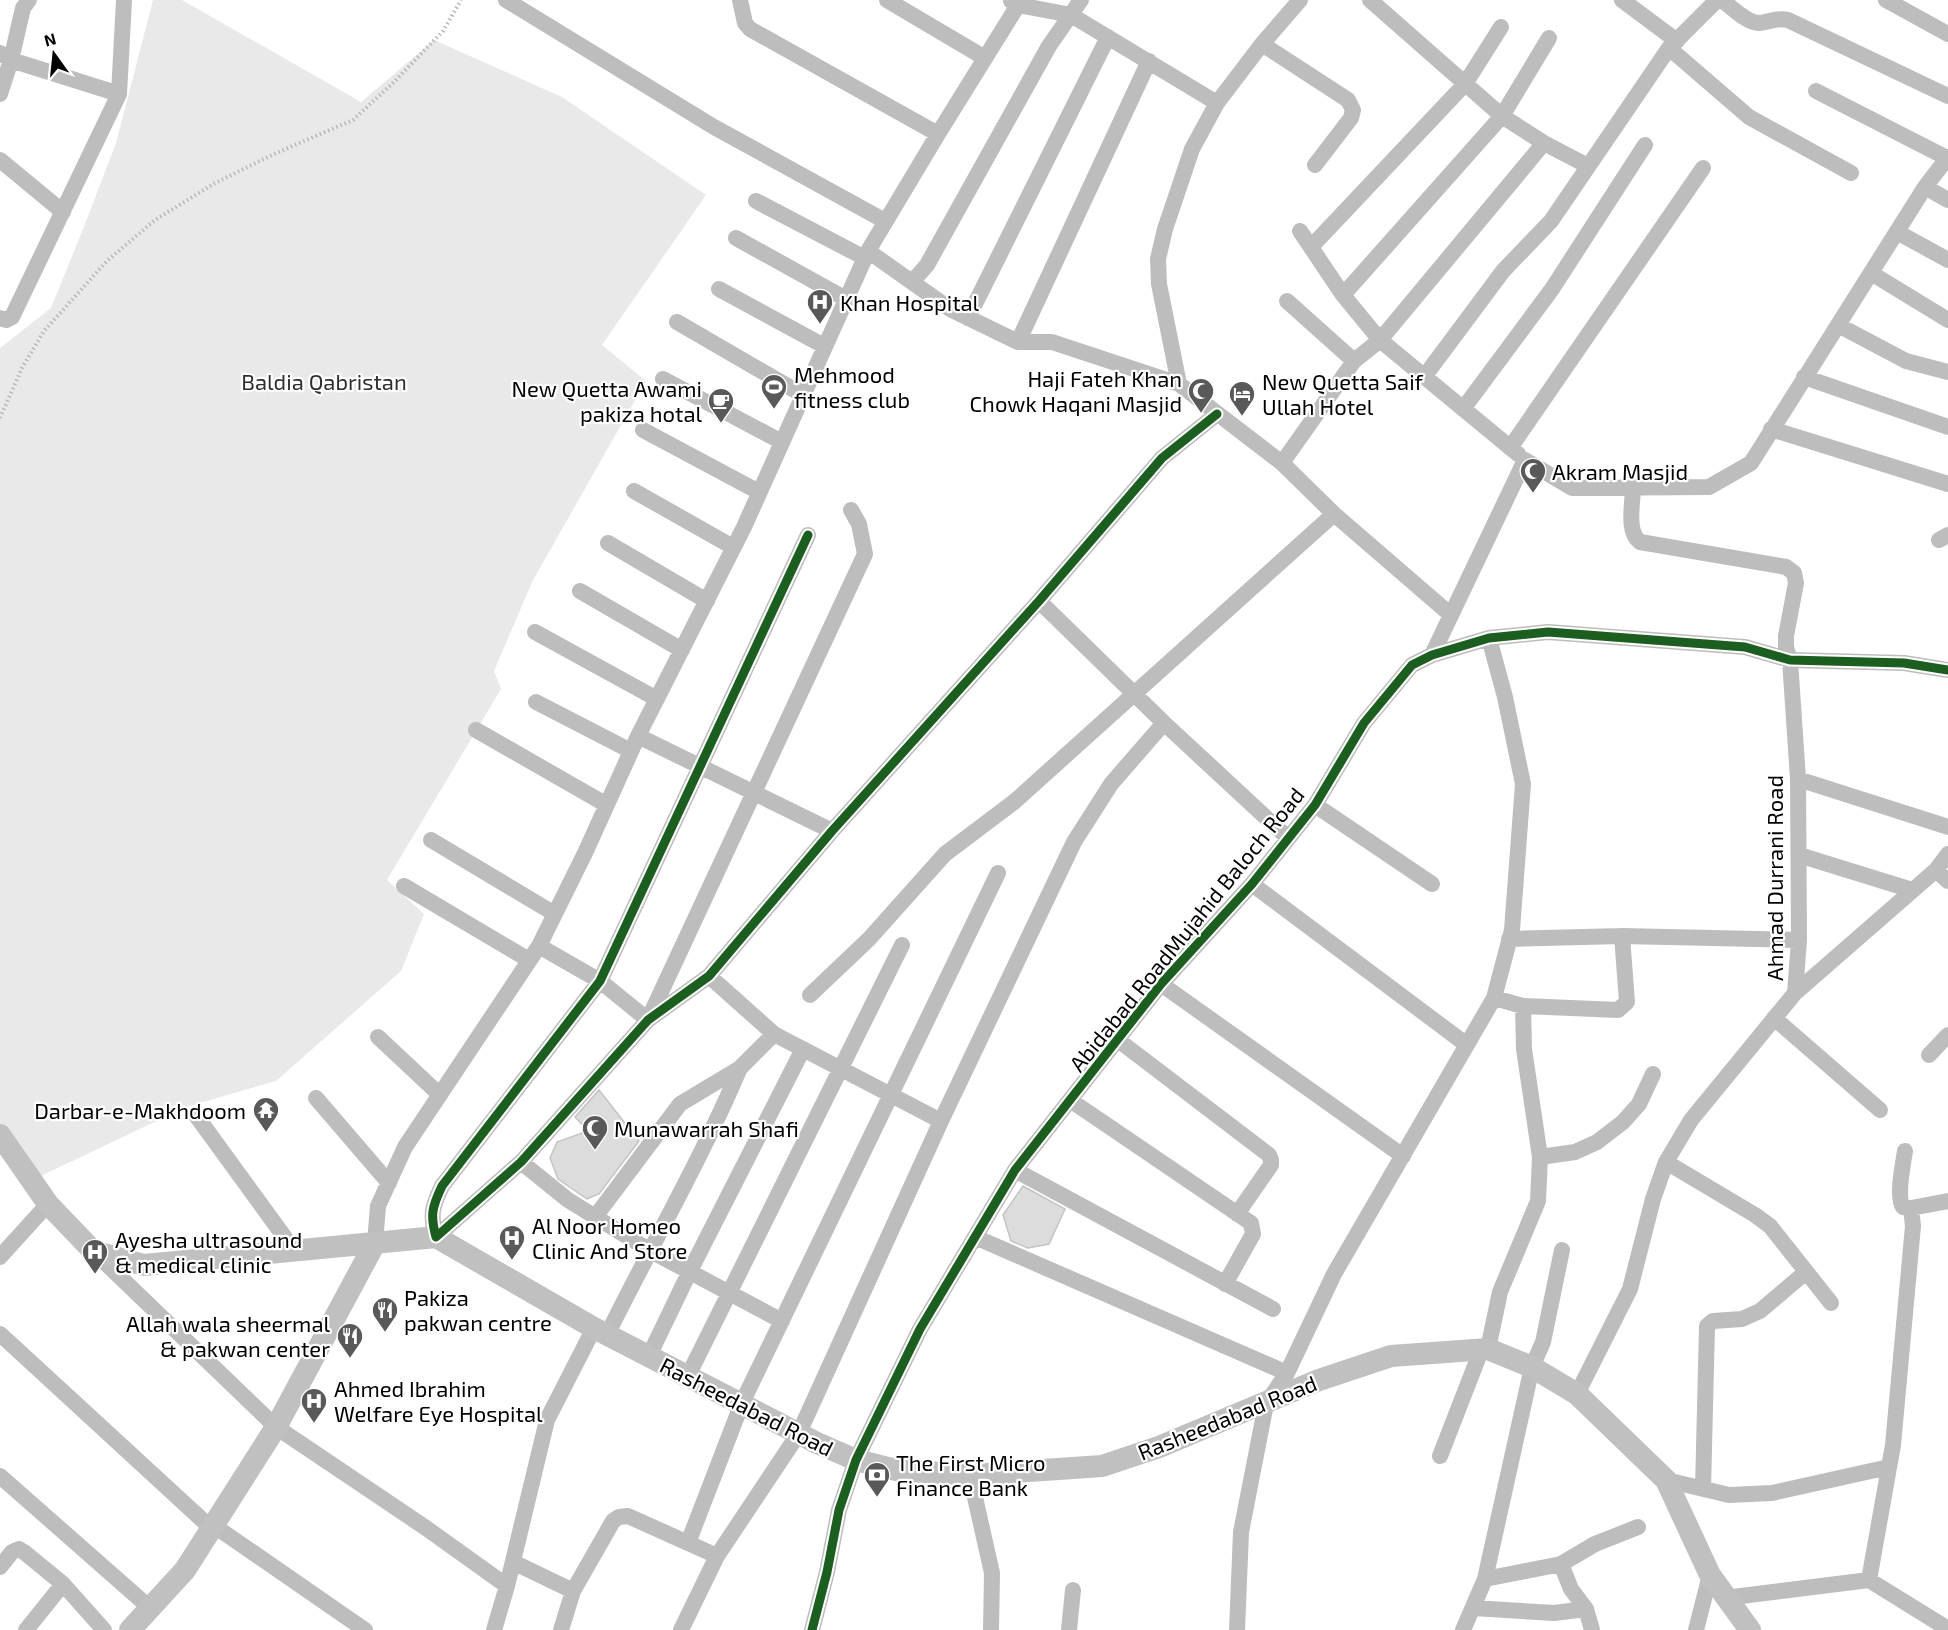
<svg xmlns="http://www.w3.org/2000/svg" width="1948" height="1630" viewBox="0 0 1948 1630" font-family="'Exo 2',sans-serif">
	<rect width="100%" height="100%" fill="#fff"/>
	<!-- green -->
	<path fill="#e9e9e9" d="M153,0H182L361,102L434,40L562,97L706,195L602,345L646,381L532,582L494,671L501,689L387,880L424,914L401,971L276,1081L186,1107L26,1183L0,1148V348L51,308L85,224L116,143Z"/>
	<!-- building -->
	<path fill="#dcdcdc" stroke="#c4c4c4" stroke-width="1.5" d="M599,1090L639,1141L599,1194L587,1199L558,1179L550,1158L557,1142L588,1131L575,1117Z
		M1023,1186L1065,1209L1049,1244L1028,1248L1011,1241L1003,1215Z"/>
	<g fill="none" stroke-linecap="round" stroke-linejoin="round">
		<!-- path -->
		<path stroke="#b8b8b8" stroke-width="4" stroke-dasharray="1.5 3" stroke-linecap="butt" d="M0,418L22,368L44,331L107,261L155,220L215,183L274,154L353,120L394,82L443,31L461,0"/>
		<!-- minor -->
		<path stroke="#bdbdbd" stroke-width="16" d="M506,0L714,127L885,221
			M740,0L745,23L750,29L938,134
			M887,0L985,58
			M1370,0L1502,116L1544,143L1588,166
			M1622,0L1677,41
			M1722,0C1731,7 1747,23 1759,23C1770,22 1777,17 1788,20L1948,96
			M1886,0L1948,34
			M1011,1L1018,5L1071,15L1217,103
			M1262,44L1348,100L1353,110L1351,118L1315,165
			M1669,48L1749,117L1851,173
			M0,53L11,60L119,94
			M1816,91L1947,158
			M0,94L11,60L23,8L29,0
			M0,160L63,212
			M1925,187L1948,200
			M756,201L865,258
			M1300,231L1343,295L1380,340L1518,454
			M1897,232L1948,260
			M736,238L846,299
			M1311,247L1465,84L1501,27
			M868,251L950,309L1018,342H1052L1179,384L1282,463L1334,514L1451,615
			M1871,273L1948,320
			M912,282L927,265L1049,46L1081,0
			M719,289L824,346
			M1343,295L1502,116L1549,38
			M1287,301L1354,361
			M0,318L6,320L12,317L119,94L124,0
			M968,318L1108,37
			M677,322L803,395
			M1838,325L1906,361L1948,372
			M1018,342L1149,61
			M1424,377L1503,271L1551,221L1669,48L1717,0
			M1804,377L1948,427
			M663,379L782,442
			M1179,384L1159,284L1158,259L1165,229L1192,149L1217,103L1262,44L1300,0
			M1463,409L1552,289L1645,145
			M1771,429L1948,484
			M643,430L759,492
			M1510,448L1703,168
			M1282,463L1354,361L1380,340L1544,143
			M634,491L733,547
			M808,535L600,981L442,1186C432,1207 430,1215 436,1237L521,1162L648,1020L709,976L832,831L1039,601L1162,458L1217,414
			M1939,540L1948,535
			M608,543L707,601
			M580,591L682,650
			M1039,601L1164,723L1288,838
			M535,632L657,699
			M1432,655L1525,460L1572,488L1709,487L1751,463L1925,187L1948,157
			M536,702L631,751
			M476,730L607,805
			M638,736L832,831
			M1798,779L1948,827
			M1315,805L1432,884
			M431,840L555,914
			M1799,855L1912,890
			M1936,870L1948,881
			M1252,884L1467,1045
			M404,886L529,960
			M1509,939L1622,936L1799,940
			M539,946L600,981L648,1020L865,554L859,524L851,510
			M709,976L774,1034L941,1121
			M1161,984L1403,1156
			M1795,993L1936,870L1948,854
			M810,995L869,939L945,854L1014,802L1334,514
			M1494,998L1523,1006L1618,1010L1627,1002L1622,936
			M1774,1018L1880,1110
			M378,1037L440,1095
			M1118,1040L1269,1155L1271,1160V1165L1237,1214
			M1929,1055L1948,1035
			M316,1098L389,1183
			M1070,1100L1251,1223L1253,1234L1225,1284
			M195,1114L294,1250
			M1905,1151C1903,1165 1896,1196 1903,1207L1911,1208L1948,1201
			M1540,1157L1575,1152L1597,1142L1623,1122L1639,1104L1653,1074
			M521,1162L568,1200L649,1250L782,1321
			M1666,1162L1755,1215L1770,1226L1831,1303
			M1015,1170L1273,1309
			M595,1217L680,1104L740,1068L774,1034
			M975,1237L1287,1373
			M375,1243L378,1206L405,1147L539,946L585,853L638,736L744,527L868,251L938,134L1018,5
			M94,1252L276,1427L426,1528L507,1586
			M0,1257L48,1204
			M0,1334L211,1528
			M607,1335C651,1246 701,1160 740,1068
			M1488,1349L1500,1292L1538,1201L1540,1157L1524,1049L1523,1006
			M649,1356L689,1273L803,1049
			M688,1376L902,945
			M1577,1394L1630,1289L1653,1199L1666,1162L1691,1120L1795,993L1799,940L1798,779L1790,660L1786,647V636L1796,583L1794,573L1786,567L1640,542C1626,532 1633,503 1633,487
			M1440,1456L1482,1348
			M970,1475L992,1573L991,1630
			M0,1476L150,1608
			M1666,1480L1729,1495L1772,1493L1889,1467
			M1703,1489L1707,1326L1713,1321L1742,1319L1760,1311L1806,1272
			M213,1525L365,1630
			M688,1543L742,1403L998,873
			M513,1562L573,1591
			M1561,1564L1571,1589L1586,1609L1592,1630
			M0,1567L12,1552L19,1549L24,1552L63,1584L104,1630
			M1485,1579L1561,1564L1595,1544L1638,1527
			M1869,1580L1893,1445L1913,1226L1911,1208
			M1725,1598L1869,1580L1948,1629
			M1473,1608L1554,1613L1586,1609
			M26,1630L63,1584
			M494,1630L507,1586L547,1420L594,1328
			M561,1630L573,1591L613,1521L619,1517L628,1516L717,1556
			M681,1630L717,1556L799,1433L941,1121L1074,842L1111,784L1164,723
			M812,1630L827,1572L839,1510L856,1460L920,1329L1015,1170L1161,984L1252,884L1315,805L1364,723L1412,665L1432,655L1489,638L1548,632L1745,647L1790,660L1904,663L1948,670
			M1069,1630L1073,1590
			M1237,1630L1241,1532L1266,1404L1287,1373L1334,1274L1494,998L1512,930L1523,784L1505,697L1489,638
			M1463,1630L1485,1579L1532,1367L1543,1342L1562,1250
			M1696,1630L1710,1575"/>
		<!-- secondary -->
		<path stroke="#c0c0c0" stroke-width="22" d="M0,1135L48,1204L93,1251L144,1265L436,1237L594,1328L817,1443L856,1460L896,1470L970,1475L1102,1466L1159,1447L1319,1380L1391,1356L1488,1349L1532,1367L1577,1394L1666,1480L1710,1575L1750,1630
			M130,1630L185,1570L276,1427L375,1243"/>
		<!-- cycleway casing -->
		<g stroke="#fff" stroke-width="13">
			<path id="cycleway" d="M808,535L600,981L442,1186C432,1207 430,1215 436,1237L521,1162L648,1020L709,976L832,831L1039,601L1162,458L1217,414
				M812,1630L827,1572L839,1510L856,1460L920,1329L1015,1170L1161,984L1252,884L1315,805L1364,723L1412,665L1432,655L1489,638L1548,632L1745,647L1790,660L1904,663L1948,670"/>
		</g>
		<!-- cycleway -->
		<use href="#cycleway" stroke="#1b5e20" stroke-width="9"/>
	</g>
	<!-- icons -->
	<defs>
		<g id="hospital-pin" transform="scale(1.35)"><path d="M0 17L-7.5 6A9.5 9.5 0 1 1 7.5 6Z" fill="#595959" stroke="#fff"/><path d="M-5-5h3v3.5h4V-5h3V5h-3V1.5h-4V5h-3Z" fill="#fff"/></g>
		<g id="stadium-pin" transform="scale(1.35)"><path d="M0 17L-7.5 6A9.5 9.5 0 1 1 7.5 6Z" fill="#595959" stroke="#fff"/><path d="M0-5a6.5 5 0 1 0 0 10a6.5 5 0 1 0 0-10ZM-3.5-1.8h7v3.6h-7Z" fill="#fff"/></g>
		<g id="mosque-pin" transform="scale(1.35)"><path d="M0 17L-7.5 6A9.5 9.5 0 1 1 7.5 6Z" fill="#595959" stroke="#fff"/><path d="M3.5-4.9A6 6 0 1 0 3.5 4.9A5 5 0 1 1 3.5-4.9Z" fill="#fff"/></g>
		<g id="hotel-pin" transform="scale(1.35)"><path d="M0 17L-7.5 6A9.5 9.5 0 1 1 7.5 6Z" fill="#595959" stroke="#fff"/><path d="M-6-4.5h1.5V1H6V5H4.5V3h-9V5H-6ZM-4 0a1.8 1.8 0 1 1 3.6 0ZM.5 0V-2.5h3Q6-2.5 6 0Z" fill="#fff"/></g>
		<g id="cafe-pin" transform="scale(1.35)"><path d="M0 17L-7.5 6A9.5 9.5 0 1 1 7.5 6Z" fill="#595959" stroke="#fff"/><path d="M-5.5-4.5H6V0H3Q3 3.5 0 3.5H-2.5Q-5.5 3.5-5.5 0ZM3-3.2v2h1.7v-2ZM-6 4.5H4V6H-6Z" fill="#fff"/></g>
		<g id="temple-pin" transform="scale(1.35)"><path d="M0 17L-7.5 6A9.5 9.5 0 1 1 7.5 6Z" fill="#595959" stroke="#fff"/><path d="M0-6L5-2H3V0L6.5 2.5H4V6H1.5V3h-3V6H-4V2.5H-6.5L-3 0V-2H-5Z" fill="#fff"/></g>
		<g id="restaurant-pin" transform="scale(1.35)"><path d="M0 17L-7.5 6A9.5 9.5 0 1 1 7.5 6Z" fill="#595959" stroke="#fff"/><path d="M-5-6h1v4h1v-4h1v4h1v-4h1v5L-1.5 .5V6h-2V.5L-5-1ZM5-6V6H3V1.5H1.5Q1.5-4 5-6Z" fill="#fff"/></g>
		<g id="bank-pin" transform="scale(1.35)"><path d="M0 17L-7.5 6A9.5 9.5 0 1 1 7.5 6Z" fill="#595959" stroke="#fff"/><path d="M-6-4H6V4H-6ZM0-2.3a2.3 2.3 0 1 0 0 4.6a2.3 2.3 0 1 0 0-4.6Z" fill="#fff"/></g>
	</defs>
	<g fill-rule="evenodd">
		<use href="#hospital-pin" x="820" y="302"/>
		<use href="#stadium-pin" x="774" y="387"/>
		<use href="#mosque-pin" x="1201" y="391"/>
		<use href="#hotel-pin" x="1242" y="394"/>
		<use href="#cafe-pin" x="721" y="401"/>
		<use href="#mosque-pin" x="1533" y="471"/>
		<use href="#temple-pin" x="266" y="1110"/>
		<use href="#mosque-pin" x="595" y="1128"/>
		<use href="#hospital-pin" x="512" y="1238"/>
		<use href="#hospital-pin" x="95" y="1252"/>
		<use href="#restaurant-pin" x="385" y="1310"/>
		<use href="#restaurant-pin" x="350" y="1336"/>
		<use href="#hospital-pin" x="314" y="1401"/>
		<use href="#bank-pin" x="877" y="1475"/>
	</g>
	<g text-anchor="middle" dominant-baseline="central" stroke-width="4.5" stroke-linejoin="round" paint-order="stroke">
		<!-- poi labels -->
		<g font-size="22" fill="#000" stroke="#fff" text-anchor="start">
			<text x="840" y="302">Khan Hospital</text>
			<text x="794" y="374">Mehmood<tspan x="794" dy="25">fitness club</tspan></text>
			<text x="1182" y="378" text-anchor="end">Haji Fateh Khan<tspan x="1182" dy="25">Chowk Haqani Masjid</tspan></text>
			<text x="1262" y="381">New Quetta Saif<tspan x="1262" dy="25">Ullah Hotel</tspan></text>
			<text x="702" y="388" text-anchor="end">New Quetta Awami<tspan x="702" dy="25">pakiza hotal</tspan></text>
			<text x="1552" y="471">Akram Masjid</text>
			<text x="246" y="1110" text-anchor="end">Darbar-e-Makhdoom</text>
			<text x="614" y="1128">Munawarrah Shafi</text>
			<text x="532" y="1225">Al Noor Homeo<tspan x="532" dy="25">Clinic And Store</tspan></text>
			<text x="115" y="1239">Ayesha ultrasound<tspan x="115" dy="25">&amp; medical clinic</tspan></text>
			<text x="404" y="1297">Pakiza<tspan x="404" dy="25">pakwan centre</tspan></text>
			<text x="330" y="1323" text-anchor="end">Allah wala sheermal<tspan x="330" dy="25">&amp; pakwan center</tspan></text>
			<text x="334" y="1388">Ahmed Ibrahim<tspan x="334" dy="25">Welfare Eye Hospital</tspan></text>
			<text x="896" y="1462">The First Micro<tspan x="896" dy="25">Finance Bank</tspan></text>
		</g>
		<!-- park labels -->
		<g font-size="22" fill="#2e2e2e" stroke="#fff">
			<text x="324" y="381">Baldia Qabristan</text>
		</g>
		<!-- street labels -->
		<g font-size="22" fill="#000" stroke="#fff">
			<text transform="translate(1774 878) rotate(-90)">Ahmad Durrani Road</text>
			<text transform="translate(1186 929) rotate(-51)">Abidabad RoadMujahid Baloch Road</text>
			<text transform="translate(747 1406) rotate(27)">Rasheedabad Road</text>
			<text transform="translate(1227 1417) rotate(-22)">Rasheedabad Road</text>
		</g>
	</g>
	<!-- north arrow -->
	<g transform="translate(54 54) rotate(345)" stroke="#ffffff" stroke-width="4.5" paint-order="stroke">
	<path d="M0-4.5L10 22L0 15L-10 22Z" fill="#000000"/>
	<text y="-9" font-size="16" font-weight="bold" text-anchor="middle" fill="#000000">N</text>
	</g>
</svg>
